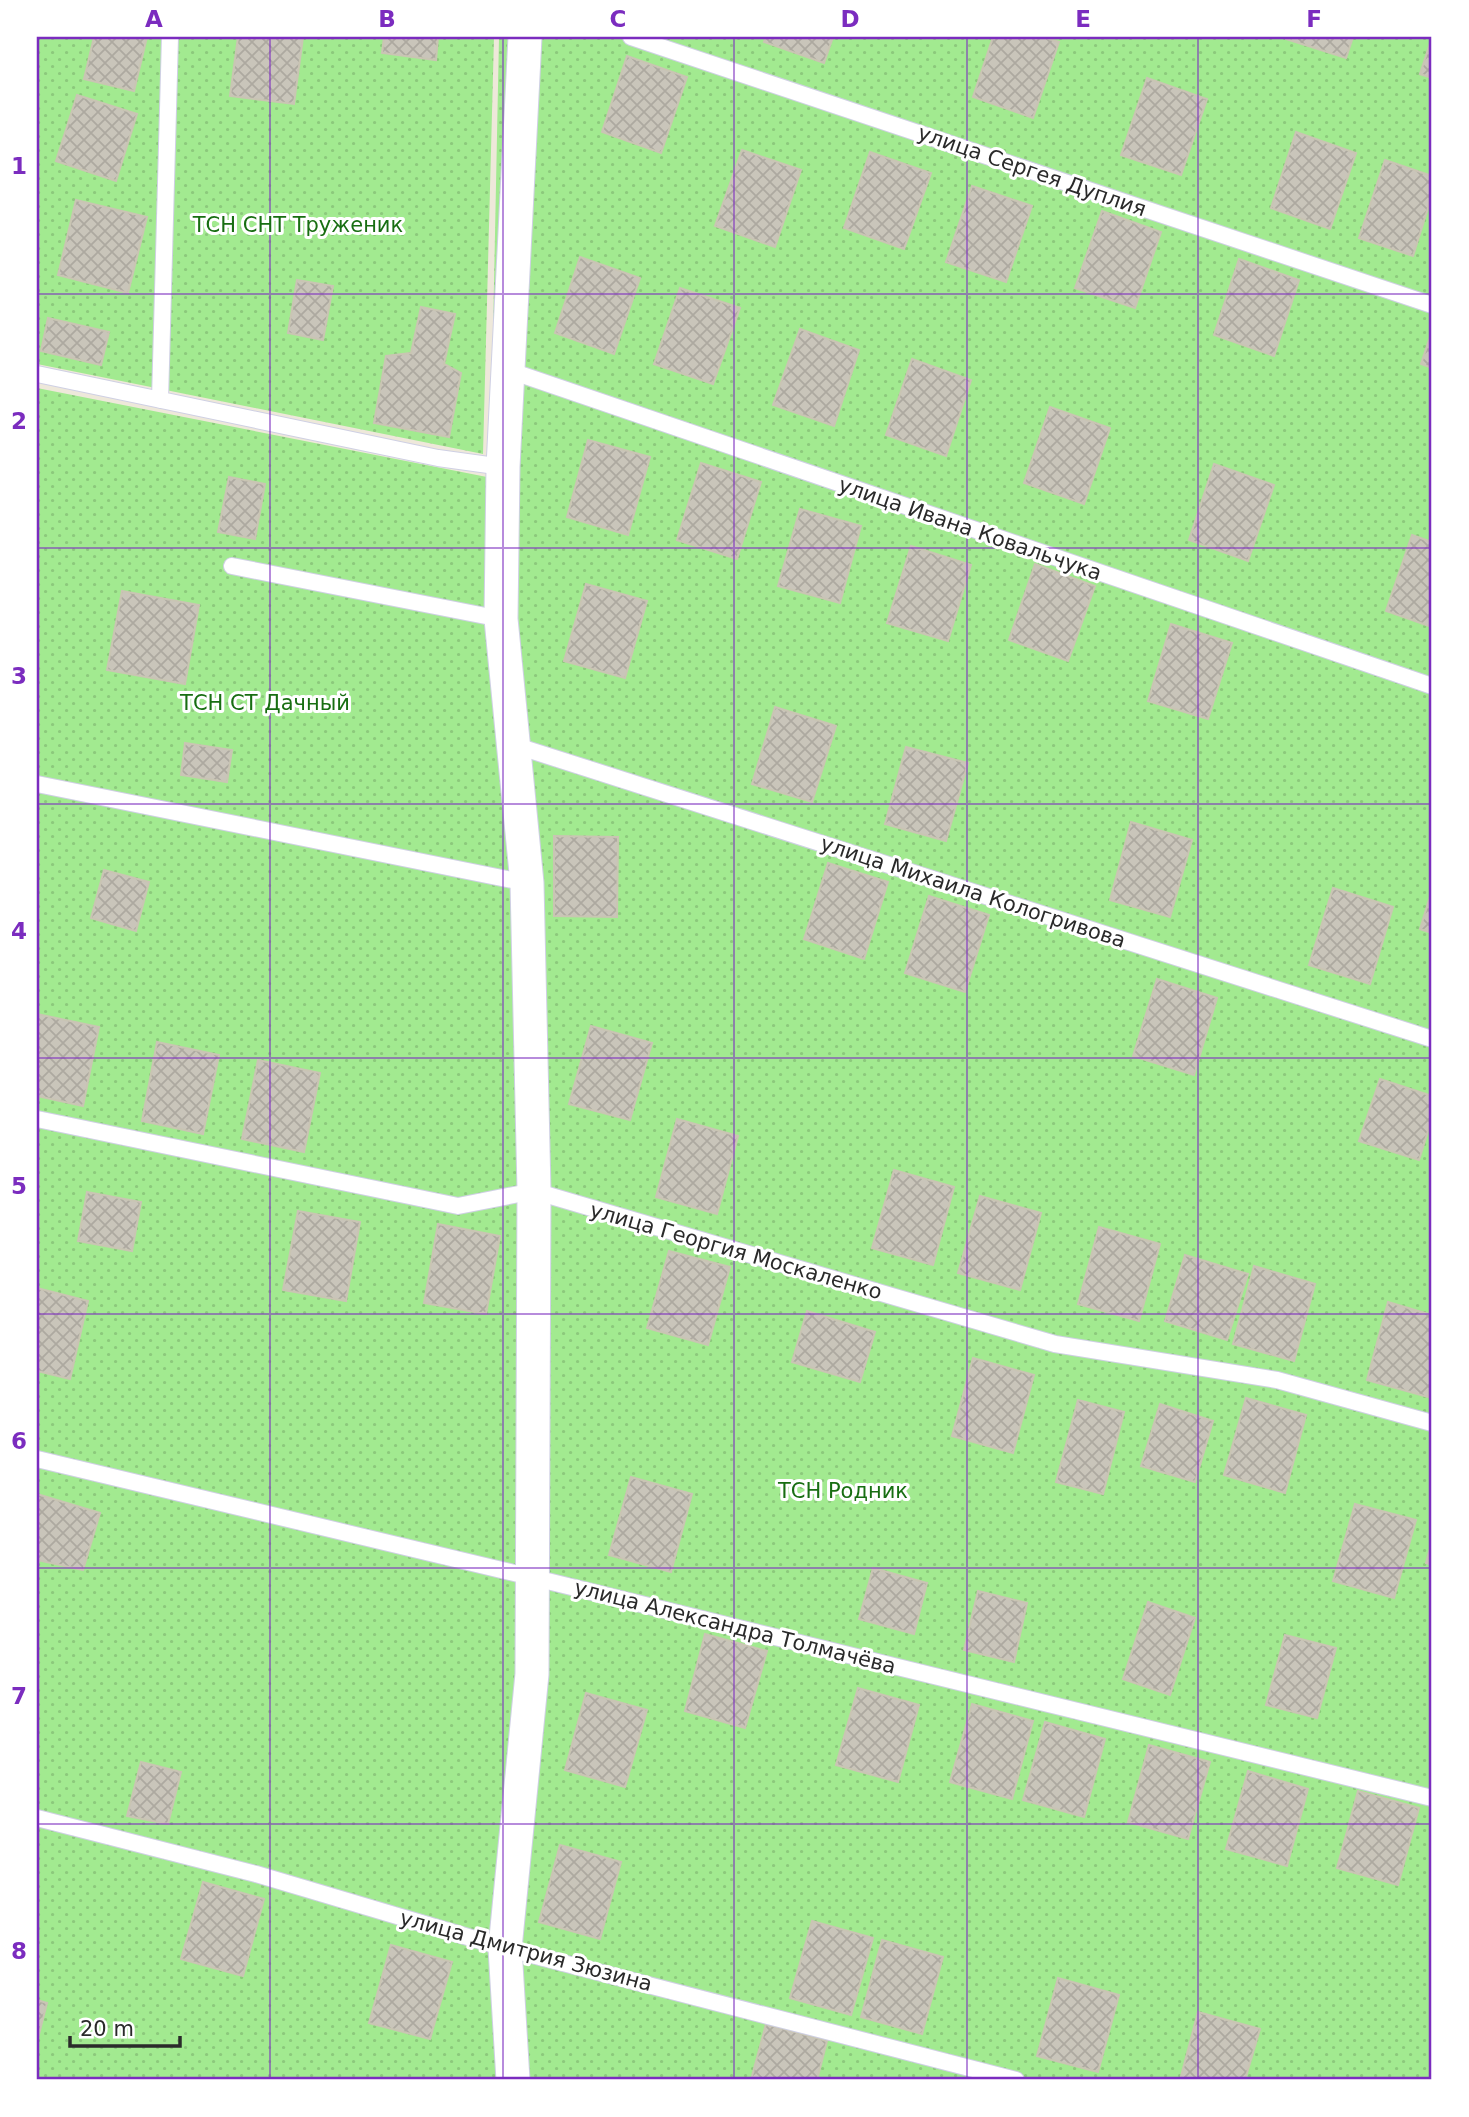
<svg xmlns="http://www.w3.org/2000/svg" width="1469" height="2117" viewBox="0 0 1469 2117" font-family="'DejaVu Sans',sans-serif">
	<defs>
		<pattern id="garden-dots" width="8" height="8" patternUnits="userSpaceOnUse" patternTransform="scale(1.75)"><rect width="8" height="8" fill="#a2ea90"/><path d="M2 2h.1M6 6h.1" fill="none" stroke="#8cc97c" stroke-width="1.8" stroke-linecap="round"/></pattern>
		<pattern id="building-cross-hatch" width="8" height="8" patternUnits="userSpaceOnUse" patternTransform="scale(1.75)"><rect width="8" height="8" fill="#c9c5ba"/><path d="M0 0l8 8M0 8l8-8" fill="none" stroke="#ada9a0"/></pattern>
	</defs>
	<rect width="100%" height="100%" fill="#eee8da"/>
	<!-- garden -->
	<path fill="url(#garden-dots)" d="M37,37H494L483,454L37,364Z
		M499,37H1432V2080H37V388L492,478L491,431Z"/>
	<!-- building -->
	<path fill="url(#building-cross-hatch)" stroke="#c9c5b3" stroke-width="2" d="M94,37H147L134,91L84,79Z
		M238,37H303L294,104L230,96Z
		M384,37H438L436,60L382,53Z
		M766,37H833L824,63L764,42Z
		M993,37H1043L1059,42L1033,118L973,97Z
		M1286,37H1353L1346,58L1286,39Z
		M1432,37V78L1420,74Z
		M627,56L687,77L661,153L602,132Z
		M1147,78L1207,99L1181,175L1121,155Z
		M77,95L137,114L116,181L56,161Z
		M1296,132L1356,153L1330,229L1271,208Z
		M742,150L801,170L775,247L715,226Z
		M870,152L931,173L904,249L844,228Z
		M1385,160L1432,176V195L1413,256L1359,238Z
		M972,186L1032,206L1006,282L946,262Z
		M76,200L147,217L128,293L58,275Z
		M1102,211L1161,232L1135,308L1075,288Z
		M580,257L640,278L614,354L555,333Z
		M1239,259L1299,280L1274,356L1214,335Z
		M297,280L333,286L323,340L288,333Z
		M680,288L740,308L713,384L654,364Z
		M421,307L455,314L444,364L461,373L449,437L374,423L386,356L411,353Z
		M48,318L109,332L101,365L41,351Z
		M800,329L859,350L834,426L773,405Z
		M1432,331V368L1421,364Z
		M912,359L971,380L946,456L886,435Z
		M1050,407L1110,428L1084,504L1024,483Z
		M588,440L650,457L628,535L567,517Z
		M701,463L761,482L737,559L677,540Z
		M1214,464L1274,485L1248,561L1189,540Z
		M229,477L265,484L255,539L218,532Z
		M800,509L861,526L840,603L778,586Z
		M1412,535L1432,542V627L1386,611Z
		M911,546L971,565L948,641L887,623Z
		M1035,564L1095,586L1068,661L1009,640Z
		M586,584L647,601L625,678L564,661Z
		M122,591L199,605L185,684L107,670Z
		M1171,624L1232,643L1208,719L1148,701Z
		M775,707L836,726L812,802L752,784Z
		M185,743L232,750L227,782L181,775Z
		M906,747L968,763L946,841L885,824Z
		M1131,822L1192,840L1170,917L1110,900Z
		M554,836L618,837L617,917L554,916Z
		M828,863L888,882L864,959L804,939Z
		M104,870L149,882L136,931L91,918Z
		M1333,888L1393,907L1370,984L1309,965Z
		M1432,890V933L1420,929Z
		M929,896L989,915L965,992L905,973Z
		M1157,979L1217,998L1194,1075L1133,1056Z
		M37,1014L99,1027L83,1106L37,1096Z
		M591,1026L652,1043L630,1120L569,1104Z
		M157,1042L219,1055L203,1134L142,1121Z
		M258,1060L320,1073L304,1152L242,1139Z
		M1380,1079L1432,1096V1118L1419,1160L1359,1141Z
		M677,1119L738,1136L717,1214L656,1197Z
		M894,1170L954,1187L933,1265L872,1248Z
		M87,1192L141,1202L132,1251L78,1241Z
		M980,1196L1041,1213L1020,1290L958,1273Z
		M298,1211L360,1222L346,1301L283,1290Z
		M438,1224L500,1236L486,1314L424,1303Z
		M1099,1227L1160,1244L1139,1321L1078,1304Z
		M669,1251L730,1267L708,1345L647,1328Z
		M1185,1255L1248,1274L1227,1340L1165,1321Z
		M1254,1266L1315,1284L1294,1361L1233,1344Z
		M37,1288L88,1301L70,1379L37,1371Z
		M1388,1302L1432,1315V1381L1428,1397L1367,1380Z
		M807,1311L875,1332L860,1382L792,1362Z
		M973,1358L1034,1375L1013,1453L952,1436Z
		M1246,1398L1306,1415L1285,1493L1224,1475Z
		M1078,1400L1124,1412L1103,1494L1056,1482Z
		M1160,1404L1213,1421L1195,1482L1141,1466Z
		M631,1477L692,1494L671,1572L609,1555Z
		M37,1494L100,1513L83,1570L37,1560Z
		M1355,1504L1416,1520L1394,1598L1333,1581Z
		M1432,1541V1565L1426,1563Z
		M873,1568L927,1583L914,1634L859,1619Z
		M978,1591L1027,1603L1014,1662L964,1650Z
		M1148,1602L1195,1618L1170,1695L1123,1679Z
		M705,1634L767,1651L745,1728L685,1711Z
		M1285,1635L1336,1648L1317,1718L1266,1705Z
		M858,1688L919,1705L898,1782L836,1765Z
		M586,1693L647,1710L625,1787L565,1770Z
		M972,1704L1033,1721L1012,1799L950,1782Z
		M1045,1722L1105,1739L1084,1817L1023,1800Z
		M1149,1745L1210,1762L1188,1839L1128,1822Z
		M141,1762L181,1772L168,1824L127,1816Z
		M1248,1771L1308,1789L1287,1866L1226,1849Z
		M1358,1791L1419,1808L1398,1885L1337,1868Z
		M560,1845L621,1862L600,1939L539,1922Z
		M203,1882L264,1899L243,1976L181,1959Z
		M812,1921L873,1938L851,2015L790,1998Z
		M882,1940L943,1957L922,2034L861,2017Z
		M391,1945L452,1962L430,2039L369,2023Z
		M1058,1978L1119,1995L1098,2072L1037,2056Z
		M37,2000L47,2003L37,2042Z
		M1198,2012L1260,2029L1245,2080H1180Z
		M766,2024L827,2041L817,2080H751Z"/>
	<g fill="none" stroke-linecap="round" stroke-linejoin="round">
		<!-- lane casing -->
		<g stroke="#cfd0e4" stroke-width="18">
			<path id="lane" d="M631,37L1432,305
				M508,370L1432,686
				M37,374L438,458L503,467
				M160,400L170,37
				M232,566L501,619
				M514,745L1432,1039
				M37,784L527,883
				M37,1119L458,1206L534,1191L1055,1344L1277,1380L1432,1423
				M37,1459L531,1577L1432,1798
				M37,1818L256,1874L505,1948L1016,2080"/>
		</g>
		<!-- street casing -->
		<g stroke="#cfd0e4" stroke-width="35">
			<path id="street" d="M513,2080L505,1948L532,1674L534,1191L527,883L501,619L503,467L525,37"/>
		</g>
		<!-- lane -->
		<use href="#lane" stroke="#fff" stroke-width="16"/>
		<!-- street -->
		<use href="#street" stroke="#fff" stroke-width="33"/>
	</g>
	<!-- grid -->
	<path fill="none" stroke="#7b2cbf" stroke-width="2" stroke-opacity="0.55" d="M270,37V2080M503,37V2080M734,37V2080M967,37V2080M1198,37V2080M37,294H1432M37,548H1432M37,804H1432M37,1058H1432M37,1314H1432M37,1568H1432M37,1824H1432"/>
	<g text-anchor="middle" dominant-baseline="central" stroke-width="6" stroke-linejoin="round" paint-order="stroke">
		<!-- street labels -->
		<g font-size="21" fill="#2a2a2a" stroke="#fff">
			<text transform="translate(1032 171) rotate(19)">улица Сергея Дуплия</text>
			<text transform="translate(970 529) rotate(19)">улица Ивана Ковальчука</text>
			<text transform="translate(973 892) rotate(18)">улица Михаила Кологривова</text>
			<text transform="translate(736 1251) rotate(16)">улица Георгия Москаленко</text>
			<text transform="translate(735 1627) rotate(14)">улица Александра Толмачёва</text>
			<text transform="translate(526 1951) rotate(15)">улица Дмитрия Зюзина</text>
		</g>
		<!-- park labels -->
		<g font-size="21" fill="#186e12" stroke="#fff">
			<text x="298" y="225">ТСН СНТ Труженик</text>
			<text x="265" y="703">ТСН СТ Дачный</text>
			<text x="843" y="1491">ТСН Родник</text>
		</g>
	</g>
	<!-- border -->
	<rect width="1469" height="2117" fill="none" stroke="#ffffff" stroke-width="77"/>
	<!-- scale -->
	<path d="M70 2036v10h110v-10" fill="none" stroke="#2a2a2a" stroke-width="3.5"/>
	<text x="80" y="2036" font-size="21" fill="#2a2a2a" stroke="#ffffff" stroke-width="5" paint-order="stroke">20 m</text>
	<rect x="38" y="38" width="1392" height="2040" fill="none" stroke="#7b2cbf" stroke-width="2.5"/>
	<g font-size="23" text-anchor="middle" font-weight="bold" fill="#7b2cbf">
		<text x="154" y="27">A</text>
		<text x="387" y="27">B</text>
		<text x="618" y="27">C</text>
		<text x="850" y="27">D</text>
		<text x="1083" y="27">E</text>
		<text x="1314" y="27">F</text>
		<text x="19" y="174">1</text>
		<text x="19" y="429">2</text>
		<text x="19" y="684">3</text>
		<text x="19" y="939">4</text>
		<text x="19" y="1194">5</text>
		<text x="19" y="1449">6</text>
		<text x="19" y="1704">7</text>
		<text x="19" y="1959">8</text>
	</g>
</svg>
